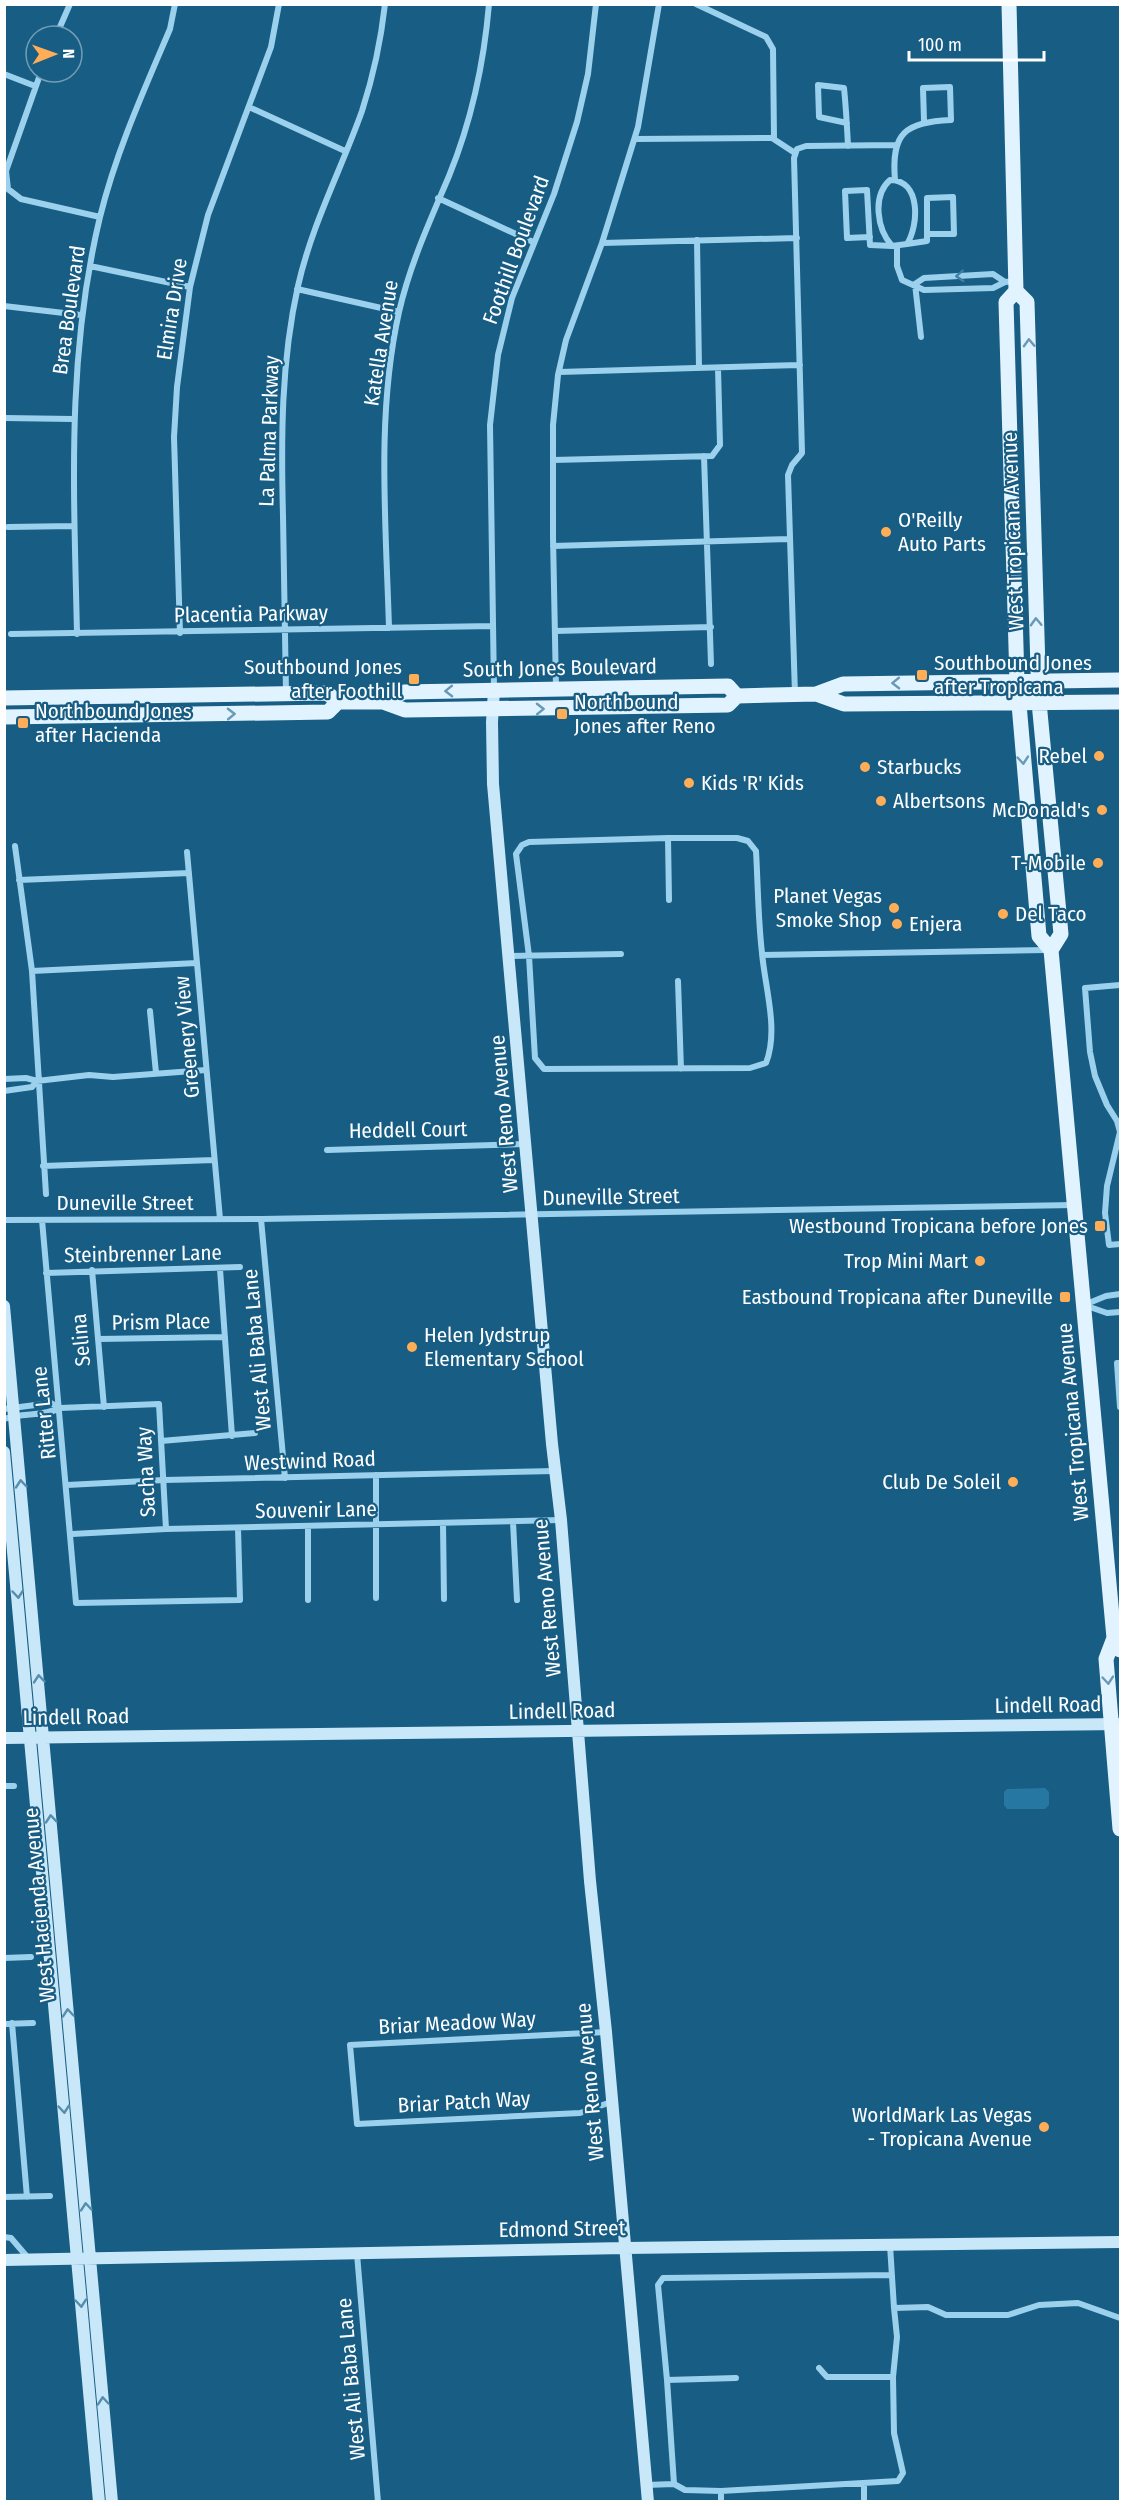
<svg xmlns="http://www.w3.org/2000/svg" width="1125" height="2506" viewBox="0 0 1125 2506" font-family="'Fira Sans Condensed',sans-serif">
	<rect width="100%" height="100%" fill="#175d84"/>
	<!-- green -->
	<path fill="#2677a1" d="M1045,1788L1049,1792V1805L1045,1809H1007L1004,1805V1792L1007,1789Z"/>
	<g fill="none" stroke-linecap="round" stroke-linejoin="round">
		<!-- street -->
		<path stroke="#9cd1ed" stroke-width="6" d="M696,4L766,37L773,49L774,139
			M56,36L70,4
			M41,72L6,171L8,189L21,199L100,217
			M4,74L35,86
			M249,107L345,151
			M847,123L819,117L818,85L844,88C846,107 847,126 848,146
			M635,139L772,138L795,153
			M890,180C921,180 919,225 907,244L892,246C877,229 872,196 890,180Z
			M895,180C891,133 905,122 951,120L950,87L923,88L924,121
			M438,198L533,242
			M870,237L847,238L845,191L867,190L870,245L892,246
			M697,240L699,368
			M602,243L797,238
			M907,244L927,241V198L953,197L954,234H928
			M897,247V266L902,280L924,290L993,288L1005,282L1016,281
			M90,266L190,287
			M915,284L924,278L993,274L1005,282
			M915,284L921,337
			M297,289L399,312
			M4,306L81,315
			M559,372L800,365
			M4,418L73,419
			M704,456L711,664
			M553,460L712,456L720,445L718,368
			M8,527L74,526
			M553,546L790,539
			M389,628C386,523 376,415 399,312C410,264 430,221 449,176C471,122 484,63 489,4
			M555,631L711,627
			M180,633L174,437L177,387L190,287L208,215L271,47L279,4
			M11,634L493,626
			M77,634C74,491 66,358 100,217C116,152 144,90 170,29L175,4
			M556,688L553,537V425L558,375L566,340L602,243L638,127L659,4
			M494,689L490,425L498,355L512,298L554,194L577,122L588,74L596,4
			M286,693C285,634 284,575 283,516C281,438 281,362 298,286C312,224 341,170 362,111C373,77 381,40 385,4
			M795,694L788,475L792,465L802,453L794,158L797,149L806,146L896,145
			M668,838H737L748,841L756,851C758,885 758,919 762,953C765,988 779,1030 766,1063L750,1068L544,1069L535,1058L529,956L516,854L522,845L529,842Z
			M668,838L669,900
			M15,846L32,971L46,1194
			M187,852L220,1219
			M19,880L189,873
			M762,955L1047,950
			M509,956L621,954
			M32,971L197,963
			M678,981L681,1069
			M1120,985L1085,988L1090,1052L1095,1076L1107,1105L1117,1121L1120,1132L1107,1186L1105,1213L1109,1245L1120,1244
			M150,1011L156,1073
			M4,1079L26,1078L37,1081L89,1075L113,1077L206,1070
			M4,1091L32,1087L37,1081
			M327,1150L526,1144
			M43,1166L214,1160
			M261,1219L285,1478
			M4,1220L261,1219L1074,1205
			M42,1220L76,1603L240,1600L238,1528
			M220,1269L232,1436
			M92,1270L104,1407
			M46,1273L240,1267
			M1084,1305L1106,1296L1120,1294
			M1084,1305L1107,1313L1120,1312
			M98,1339L225,1337
			M1120,1363H1117L1120,1407
			M4,1409L51,1403L60,1408L159,1404L166,1529
			M4,1419C23,1412 43,1417 60,1408
			M161,1441L255,1433
			M67,1485L164,1480L555,1471
			M513,1522L517,1600
			M443,1524L444,1599
			M308,1526V1600
			M72,1534L166,1529L561,1520
			M376,1598V1475
			M4,1786H14
			M4,1958L31,1957
			M12,2023L27,2197
			M4,2024L33,2023
			M606,2032L350,2045L357,2124L580,2113L611,2102
			M4,2197L50,2196
			M4,2237L11,2238L29,2259
			M890,2245L894,2308L928,2307L946,2315H1008L1039,2305L1078,2303L1120,2318
			M357,2254L378,2502
			M819,2368L827,2377H893
			M667,2380L658,2285L663,2278L892,2275
			M864,2483V2502
			M674,2484L667,2380L736,2378
			M646,2485L674,2484L685,2490L721,2491
			M721,2502V2491L898,2481L903,2473L894,2433L893,2377L897,2337L894,2308"/>
		<!-- secondary -->
		<path stroke="#c8e7f9" stroke-width="12" d="M494,690L492,722L493,784L552,1444L561,1520L590,1881L606,2032L648,2502
			M4,1306L112,2502
			M4,1452L99,2502
			M4,1738L1120,1724
			M4,2260L625,2248L1120,2242"/>
		<!-- primary -->
		<path stroke="#e1f3ff" stroke-width="15" d="M1009,4L1016,291L1006,302L1017,681L1039,936L1051,950L1114,1638L1120,1650
			M1016,291L1027,302L1039,702L1061,934L1051,950
			M816,694L844,704L1120,702
			M4,698L327,693L338,702H383L405,710L728,705L737,696L816,694L843,684L1120,680
			M383,702L404,692L728,686L737,696
			M4,717L328,712L338,702
			M1114,1638L1106,1659L1120,1829"/>
	</g>
	<!-- one-way arrows -->
	<defs><path id="oneway-chevron" d="M-2-3.5L2.5 0L-2 3.5" fill="none" stroke-width="1.6" stroke-linecap="round" stroke-linejoin="round" transform="scale(1.5)"/></defs>
	<use stroke="#3f80a4" href="#oneway-chevron" transform="translate(960 276) rotate(177)"/>
	<g stroke="#6899b5">
		<use href="#oneway-chevron" transform="translate(1029 343) rotate(-92)"/>
		<use href="#oneway-chevron" transform="translate(1036 622) rotate(-92)"/>
		<use href="#oneway-chevron" transform="translate(896 683) rotate(179)"/>
		<use href="#oneway-chevron" transform="translate(449 691) rotate(179)"/>
		<use href="#oneway-chevron" transform="translate(540 709) rotate(-1)"/>
		<use href="#oneway-chevron" transform="translate(231 714) rotate(-1)"/>
		<use href="#oneway-chevron" transform="translate(1023 760) rotate(85)"/>
		<use href="#oneway-chevron" transform="translate(1108 1680) rotate(85)"/>
	</g>
	<g stroke="#558dad">
		<use href="#oneway-chevron" transform="translate(21 1484) rotate(-95)"/>
		<use href="#oneway-chevron" transform="translate(18 1594) rotate(85)"/>
		<use href="#oneway-chevron" transform="translate(39 1679) rotate(-95)"/>
		<use href="#oneway-chevron" transform="translate(51 1819) rotate(-95)"/>
		<use href="#oneway-chevron" transform="translate(68 2013) rotate(-95)"/>
		<use href="#oneway-chevron" transform="translate(64 2109) rotate(85)"/>
		<use href="#oneway-chevron" transform="translate(86 2207) rotate(-95)"/>
		<use href="#oneway-chevron" transform="translate(81 2303) rotate(85)"/>
		<use href="#oneway-chevron" transform="translate(103 2401) rotate(-95)"/>
	</g>
	<!-- markers -->
	<g fill="#ffad57" stroke="#175d84" stroke-width="2">
		<circle cx="886" cy="532" r="6"/>
		<rect x="916" y="669" width="12" height="12" rx="3"/>
		<rect x="408" y="673" width="12" height="12" rx="3"/>
		<rect x="556" y="708" width="12" height="12" rx="3"/>
		<rect x="17" y="717" width="12" height="12" rx="3"/>
		<circle cx="1099" cy="756" r="6"/>
		<circle cx="865" cy="767" r="6"/>
		<circle cx="689" cy="783" r="6"/>
		<circle cx="881" cy="801" r="6"/>
		<circle cx="1102" cy="810" r="6"/>
		<circle cx="1098" cy="863" r="6"/>
		<circle cx="894" cy="908" r="6"/>
		<circle cx="1003" cy="914" r="6"/>
		<circle cx="897" cy="924" r="6"/>
		<rect x="1094" y="1220" width="12" height="12" rx="3"/>
		<circle cx="980" cy="1261" r="6"/>
		<rect x="1059" y="1291" width="12" height="12" rx="3"/>
		<circle cx="412" cy="1347" r="6"/>
		<circle cx="1013" cy="1482" r="6"/>
		<circle cx="1044" cy="2127" r="6"/>
	</g>
	<g text-anchor="middle" dominant-baseline="central" stroke-width="4.5" stroke-linejoin="round" paint-order="stroke">
		<!-- street labels -->
		<g font-size="21" fill="#fff" stroke="#175d84">
			<text transform="translate(516 250) rotate(-70)">Foothill Boulevard</text>
			<text transform="translate(172 309) rotate(-81)">Elmira Drive</text>
			<text transform="translate(69 310) rotate(-82)">Brea Boulevard</text>
			<text transform="translate(381 343) rotate(-81)">Katella Avenue</text>
			<text transform="translate(269 431) rotate(-88)">La Palma Parkway</text>
			<text transform="translate(1013 531) rotate(-92)">West Tropicana Avenue</text>
			<text transform="translate(251 614) rotate(-1)">Placentia Parkway</text>
			<text transform="translate(560 668) rotate(-1)">South Jones Boulevard</text>
			<text transform="translate(187 1037) rotate(-95)">Greenery View</text>
			<text transform="translate(504 1114) rotate(-95)">West Reno Avenue</text>
			<text transform="translate(408 1130) rotate(-1)">Heddell Court</text>
			<text transform="translate(611 1197) rotate(-1)">Duneville Street</text>
			<text x="125" y="1203">Duneville Street</text>
			<text transform="translate(143 1254) rotate(-1)">Steinbrenner Lane</text>
			<text transform="translate(161 1322) rotate(-1)">Prism Place</text>
			<text transform="translate(81 1340) rotate(-95)">Selina</text>
			<text transform="translate(257 1350) rotate(-95)">West Ali Baba Lane</text>
			<text transform="translate(44 1413) rotate(-96)">Ritter Lane</text>
			<text transform="translate(1073 1422) rotate(-95)">West Tropicana Avenue</text>
			<text transform="translate(310 1461) rotate(-2)">Westwind Road</text>
			<text transform="translate(146 1472) rotate(-93)">Sacha Way</text>
			<text transform="translate(316 1510) rotate(-1)">Souvenir Lane</text>
			<text transform="translate(547 1598) rotate(-95)">West Reno Avenue</text>
			<text transform="translate(1048 1705) rotate(-1)">Lindell Road</text>
			<text transform="translate(562 1711) rotate(-1)">Lindell Road</text>
			<text transform="translate(76 1717) rotate(-1)">Lindell Road</text>
			<text transform="translate(39 1905) rotate(-95)">West Hacienda Avenue</text>
			<text transform="translate(457 2023) rotate(-3)">Briar Meadow Way</text>
			<text transform="translate(590 2082) rotate(-95)">West Reno Avenue</text>
			<text transform="translate(464 2102) rotate(-3)">Briar Patch Way</text>
			<text transform="translate(562 2229) rotate(-1)">Edmond Street</text>
			<text transform="translate(351 2379) rotate(-95)">West Ali Baba Lane</text>
		</g>
		<!-- poi labels -->
		<g font-size="21" fill="#fff" stroke="#175d84" text-anchor="start">
			<text x="898" y="520">O'Reilly<tspan x="898" dy="24">Auto Parts</tspan></text>
			<text x="934" y="663">Southbound Jones<tspan x="934" dy="24">after Tropicana</tspan></text>
			<text x="402" y="667" text-anchor="end">Southbound Jones<tspan x="402" dy="24">after Foothill</tspan></text>
			<text x="574" y="702">Northbound<tspan x="574" dy="24">Jones after Reno</tspan></text>
			<text x="35" y="711">Northbound Jones<tspan x="35" dy="24">after Hacienda</tspan></text>
			<text x="1087" y="756" text-anchor="end">Rebel</text>
			<text x="877" y="767">Starbucks</text>
			<text x="701" y="783">Kids 'R' Kids</text>
			<text x="893" y="801">Albertsons</text>
			<text x="1090" y="810" text-anchor="end">McDonald's</text>
			<text x="1086" y="863" text-anchor="end">T-Mobile</text>
			<text x="882" y="896" text-anchor="end">Planet Vegas<tspan x="882" dy="24">Smoke Shop</tspan></text>
			<text x="1015" y="914">Del Taco</text>
			<text x="909" y="924">Enjera</text>
			<text x="1088" y="1226" text-anchor="end">Westbound Tropicana before Jones</text>
			<text x="968" y="1261" text-anchor="end">Trop Mini Mart</text>
			<text x="1053" y="1297" text-anchor="end">Eastbound Tropicana after Duneville</text>
			<text x="424" y="1335">Helen Jydstrup<tspan x="424" dy="24">Elementary School</tspan></text>
			<text x="1001" y="1482" text-anchor="end">Club De Soleil</text>
			<text x="1032" y="2115" text-anchor="end">WorldMark Las Vegas<tspan x="1032" dy="24">- Tropicana Avenue</tspan></text>
		</g>
	</g>
	<!-- border -->
	<rect width="1125" height="2506" fill="none" stroke="#ffffff" stroke-width="12"/>
	<!-- north arrow -->
	<g transform="translate(54 54) rotate(89)"><circle r="28" fill="#175d84" stroke="#749eb5" stroke-width="1.5"/>
	<path d="M0-4.5L10 22L0 15L-10 22Z" fill="#ffad57"/>
	<text y="-9" font-size="16" font-weight="bold" text-anchor="middle" fill="#ffffff">N</text>
	</g>
	<!-- scale -->
	<path d="M909 51v9h135v-9" fill="none" stroke="#ffffff" stroke-width="3"/>
	<text x="918" y="51" font-size="18" fill="#ffffff" stroke="#175d84" stroke-width="4.5" paint-order="stroke">100 m</text>
</svg>
